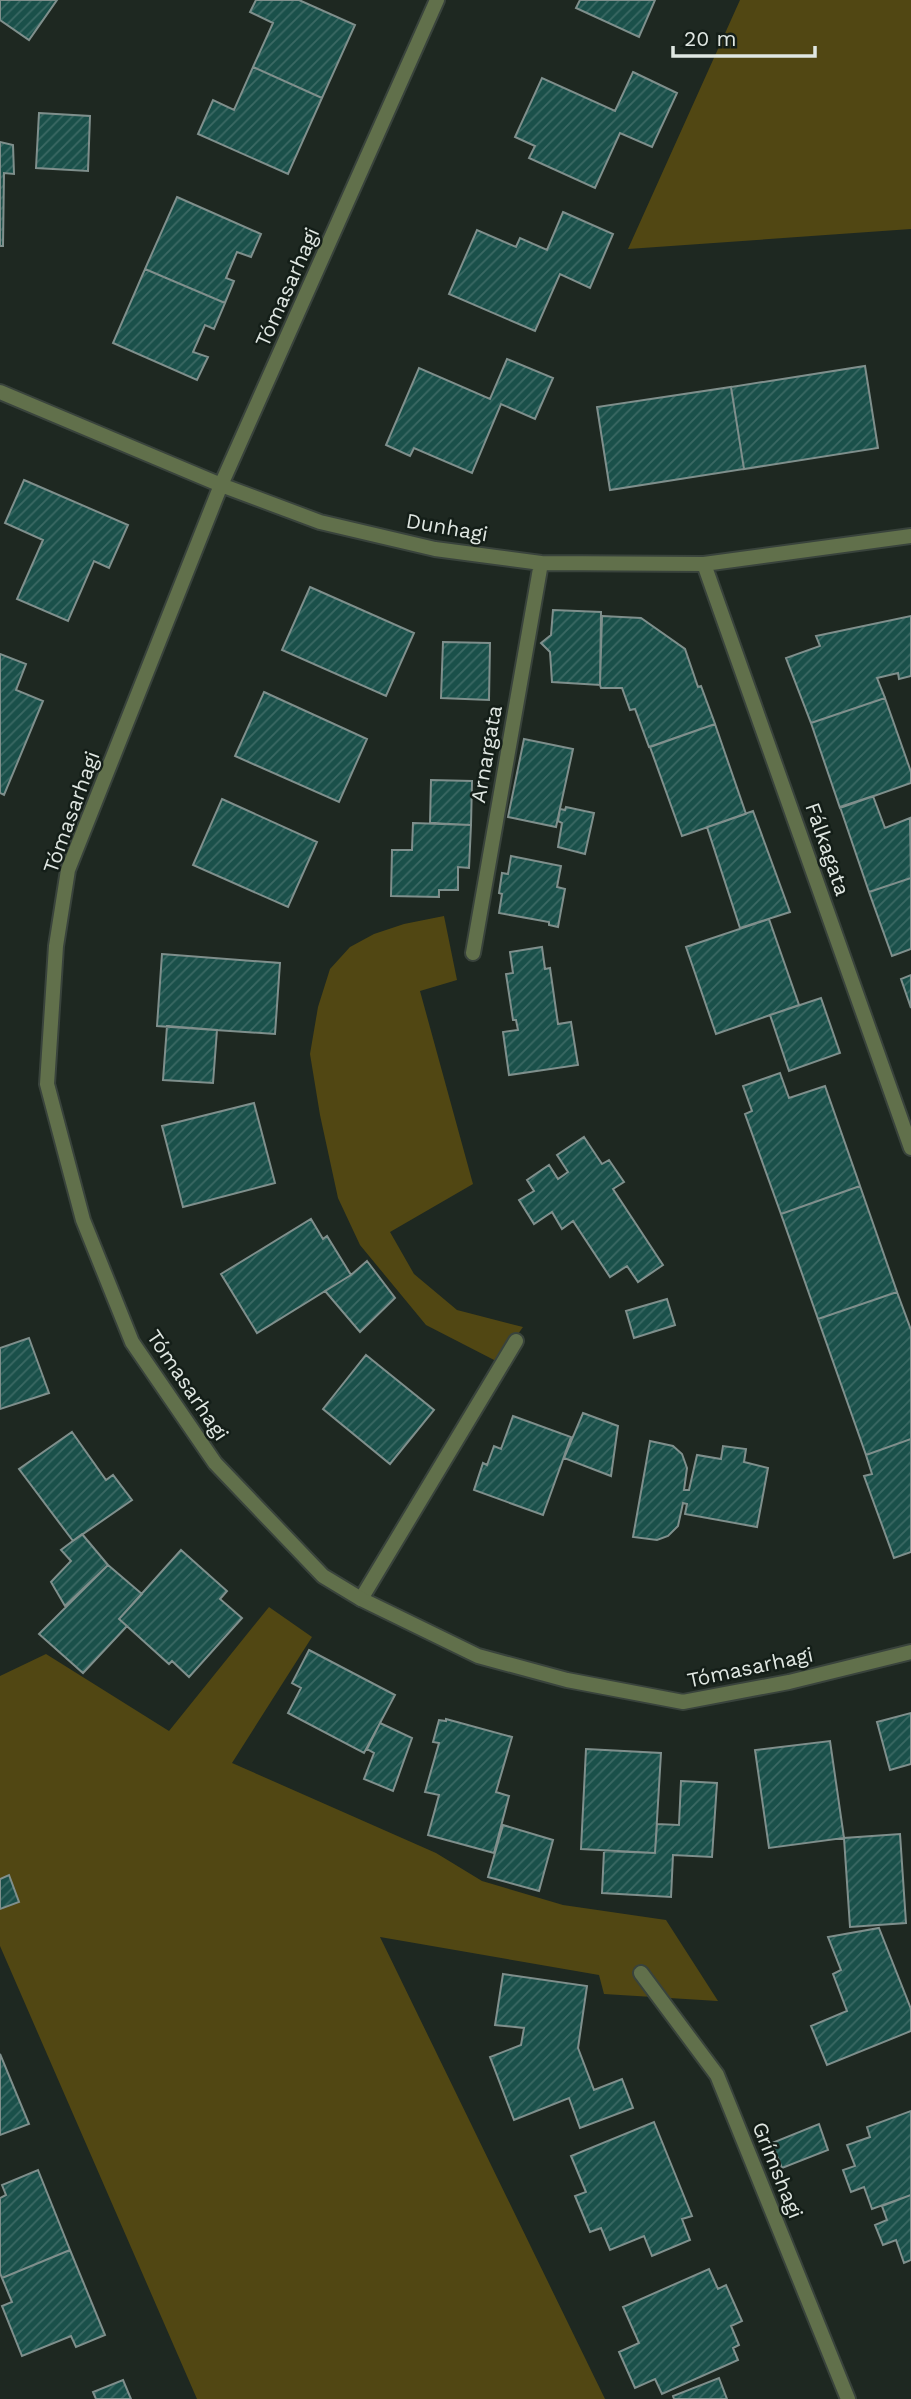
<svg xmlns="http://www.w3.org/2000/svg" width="911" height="2399" viewBox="0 0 911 2399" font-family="'Work Sans',sans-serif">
	<defs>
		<pattern id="building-hatch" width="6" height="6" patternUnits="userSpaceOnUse" patternTransform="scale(1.75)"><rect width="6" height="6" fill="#1a504a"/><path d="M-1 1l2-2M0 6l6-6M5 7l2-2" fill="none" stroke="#3b6964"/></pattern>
	</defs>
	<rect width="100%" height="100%" fill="#1e2821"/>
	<!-- green -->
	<path fill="#514713" d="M740,0H911V229L628,249Z
		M444,916L457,980L420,991L473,1184L390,1232L414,1274L457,1310L523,1327L498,1362L426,1325L360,1245L338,1198L320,1115L310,1054L318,1007L330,969L350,947L374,934L404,924Z
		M269,1607L312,1637L232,1763L436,1853L482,1881L563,1905L666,1920L718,2001L604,1994L599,1975L380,1937L605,2399H197L0,1946V1676L46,1654L169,1731Z"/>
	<!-- building -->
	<path fill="url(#building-hatch)" stroke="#7f8f8c" stroke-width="2" d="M0,0H57L29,40L0,20Z
		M256,0H299L355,25L322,98L253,67L273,23L250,12Z
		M580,0H655L639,37L576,8Z
		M253,67L322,98L288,174L198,134L213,100L234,110Z
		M633,72L677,93L652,147L620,133L595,188L529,158L535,146L515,137L542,78L615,111Z
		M39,113L90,116L88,171L36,168Z
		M0,142L13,145L14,174L4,173L3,246H0Z
		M177,197L261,234L251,257L237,252L226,278L234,281L225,303L145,269Z
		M563,212L613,234L590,288L560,274L535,331L449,294L477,230L516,247L520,238L547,250Z
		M145,269L225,303L214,329L205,325L193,352L208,357L197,380L113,343Z
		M507,359L553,378L535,419L501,404L472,473L414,448L410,456L386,445L419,368L490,399Z
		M865,366L878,448L744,469L731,387Z
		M731,387L744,469L610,490L597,407Z
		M24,480L128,525L109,568L94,561L68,621L17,599L43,540L5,523Z
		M310,587L414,633L386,696L282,650Z
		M553,610L601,612L600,685L552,682L550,652L541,643L551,635Z
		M602,616L641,618L685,649L698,687L701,686L715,724L649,747L635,709L630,710L622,688H601L600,685Z
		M911,616V676L899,679L898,673L877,678L885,698L811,723L786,658L820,646L816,636Z
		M443,642L490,643L489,700L441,698Z
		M0,654L26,664L16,690L43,701L4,795L0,793Z
		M264,692L367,739L339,802L235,756Z
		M885,698L911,772V783L840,808L811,723Z
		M715,724L746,814L682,836L650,747Z
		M524,739L573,749L556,827L508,817Z
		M431,780L472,781L471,825L430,823Z
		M873,796L885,828L910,818L911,878L869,892L840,807Z
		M222,799L317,842L288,907L193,865Z
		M566,807L594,813L585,854L558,847L562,823L558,821L560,809L565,810Z
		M753,811L790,912L740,928L707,827Z
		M413,823L471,825L469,868L458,867V890H439V897L391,896L392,850H412Z
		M511,856L561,866L557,887L565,889L558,927L549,925V922L499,913L502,894L499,893L502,873L508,874Z
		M911,878V949L892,956L869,892Z
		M769,919L799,1005L716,1034L686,947Z
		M542,947L545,969L550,968L558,1024L571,1022L578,1065L509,1075L503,1032L518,1030L516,1020H513L506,974L513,973L510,952Z
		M162,954L280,963L275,1034L157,1026Z
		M911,975V1008L901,979Z
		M821,998L840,1053L789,1071L770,1015Z
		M167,1026L217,1030L213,1083L163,1080Z
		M780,1073L789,1098L825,1086L860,1186L781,1214L745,1114L752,1111L743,1086Z
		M254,1103L275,1183L183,1207L162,1126Z
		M584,1137L602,1164L609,1160L624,1182L613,1189L663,1265L638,1282L627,1266L610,1277L573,1221L562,1229L552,1212L534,1224L519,1200L534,1191L527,1180L549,1165L558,1179L568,1172L557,1155Z
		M860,1186L897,1292L818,1319L781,1214Z
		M311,1219L323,1239L327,1236L351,1275L257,1333L221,1274Z
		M367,1261L395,1298L360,1332L325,1291L351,1275Z
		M897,1292L911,1330V1439L866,1455L818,1319Z
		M667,1299L675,1325L634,1338L626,1311Z
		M29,1338L49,1393L0,1409V1348Z
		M366,1355L434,1410L390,1464L323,1409Z
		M583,1413L618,1426L611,1476L564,1458Z
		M513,1416L571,1437L543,1515L474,1490L483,1463L487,1465L494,1446L501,1449Z
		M72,1432L106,1480L113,1475L132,1500L73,1541L19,1469Z
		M911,1439V1552L894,1558L864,1476L872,1474L866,1455Z
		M650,1441L673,1446L682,1454L687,1468L684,1490H689L697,1455L721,1459L723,1446L746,1449L744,1462L768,1468L757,1527L685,1514L687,1504L683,1503L678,1526L668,1536L657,1540L633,1537Z
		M82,1534L108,1565L65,1606L51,1582L71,1561L61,1550Z
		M181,1550L227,1591L220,1599L242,1618L189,1677L172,1661L169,1664L119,1619Z
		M108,1565L142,1594L119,1619L127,1626L83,1673L39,1634Z
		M309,1650L395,1695L364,1753L288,1713L301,1688L292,1683Z
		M911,1713V1764L890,1770L877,1722Z
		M446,1719L512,1737L496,1792L509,1796L494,1853L428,1835L439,1795L425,1792L439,1743L433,1742L439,1720L446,1721Z
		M380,1723L412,1738L393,1791L364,1779L374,1753L367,1749Z
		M830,1741L844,1838L769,1848L755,1750Z
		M586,1749L661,1753L655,1853L581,1849Z
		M681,1781L717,1783L712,1857L673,1855L671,1897L602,1893L604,1851L655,1853L657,1824L679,1825Z
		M503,1825L553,1840L539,1891L488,1877Z
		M900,1834L906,1923L850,1927L844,1838Z
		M9,1875L19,1902L0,1909V1879Z
		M879,1928L911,2009V2031L827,2065L811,2026L847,2011L833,1974L841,1970L828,1937Z
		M503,1974L587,1986L578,2048L594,2090L622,2079L633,2108L580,2128L569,2098L514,2120L490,2057L521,2045L524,2028L495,2025Z
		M0,2054L29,2124L0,2135Z
		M911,2111V2195L872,2209L864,2187L851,2192L843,2170L855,2166L847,2145L870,2137L867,2127Z
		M654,2122L692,2216L682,2219L690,2240L652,2256L644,2236L610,2250L601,2228L590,2232L575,2196L586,2192L571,2156Z
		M819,2124L828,2150L782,2168L772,2143Z
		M38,2170L70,2250L2,2278L0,2273V2198L6,2195L2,2185Z
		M911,2195V2260L904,2263L896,2240L883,2245L875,2225L887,2220L882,2206Z
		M70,2250L105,2335L76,2347L71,2336L22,2356L2,2306L12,2302L2,2278Z
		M709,2269L718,2289L726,2285L742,2321L731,2326L739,2345L733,2348L738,2360L662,2394L655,2379L635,2388L619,2352L639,2343L623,2307Z
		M719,2378L727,2399H674L673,2396Z
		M123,2380L131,2399H96L93,2392Z"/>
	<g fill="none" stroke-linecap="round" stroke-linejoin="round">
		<!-- lane casing -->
		<g stroke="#39433c" stroke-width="18">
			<path id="lane" d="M361,1599L516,1341"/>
		</g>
		<!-- street casing -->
		<g stroke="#39433c" stroke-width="18">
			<path id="street" d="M437,0L221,485L68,870L56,946L47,1084L83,1220L132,1342L215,1463L323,1576L361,1599L478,1656L567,1680L683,1702L789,1682L911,1652
				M0,392L221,485L320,522L435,549L541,563L704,564L911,536
				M704,564L911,1148
				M473,953L541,563
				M641,1973L717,2075L848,2399"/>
		</g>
		<!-- lane -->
		<use href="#lane" stroke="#61704b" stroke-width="14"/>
		<!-- street -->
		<use href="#street" stroke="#61704b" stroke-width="14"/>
	</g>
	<g text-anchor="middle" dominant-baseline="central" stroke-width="5" stroke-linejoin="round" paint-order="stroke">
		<!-- street labels -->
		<g font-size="21" fill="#e0e7e2" stroke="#141e18">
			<text transform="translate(287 287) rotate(-66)">Tómasarhagi</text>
			<text transform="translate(447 527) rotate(10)">Dunhagi</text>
			<text transform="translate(486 754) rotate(-80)">Arnargata</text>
			<text transform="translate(71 812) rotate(-70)">Tómasarhagi</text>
			<text transform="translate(828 849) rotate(71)">Fálkagata</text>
			<text transform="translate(188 1385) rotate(56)">Tómasarhagi</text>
			<text transform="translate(750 1667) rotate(-12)">Tómasarhagi</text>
			<text transform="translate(778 2170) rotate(68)">Grímshagi</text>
		</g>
	</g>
	<!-- scale -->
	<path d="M673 46v10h142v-10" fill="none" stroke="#e0e7e2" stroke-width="3.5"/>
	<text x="684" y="46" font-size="21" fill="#e0e7e2" stroke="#141e18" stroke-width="5" paint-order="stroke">20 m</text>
</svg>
